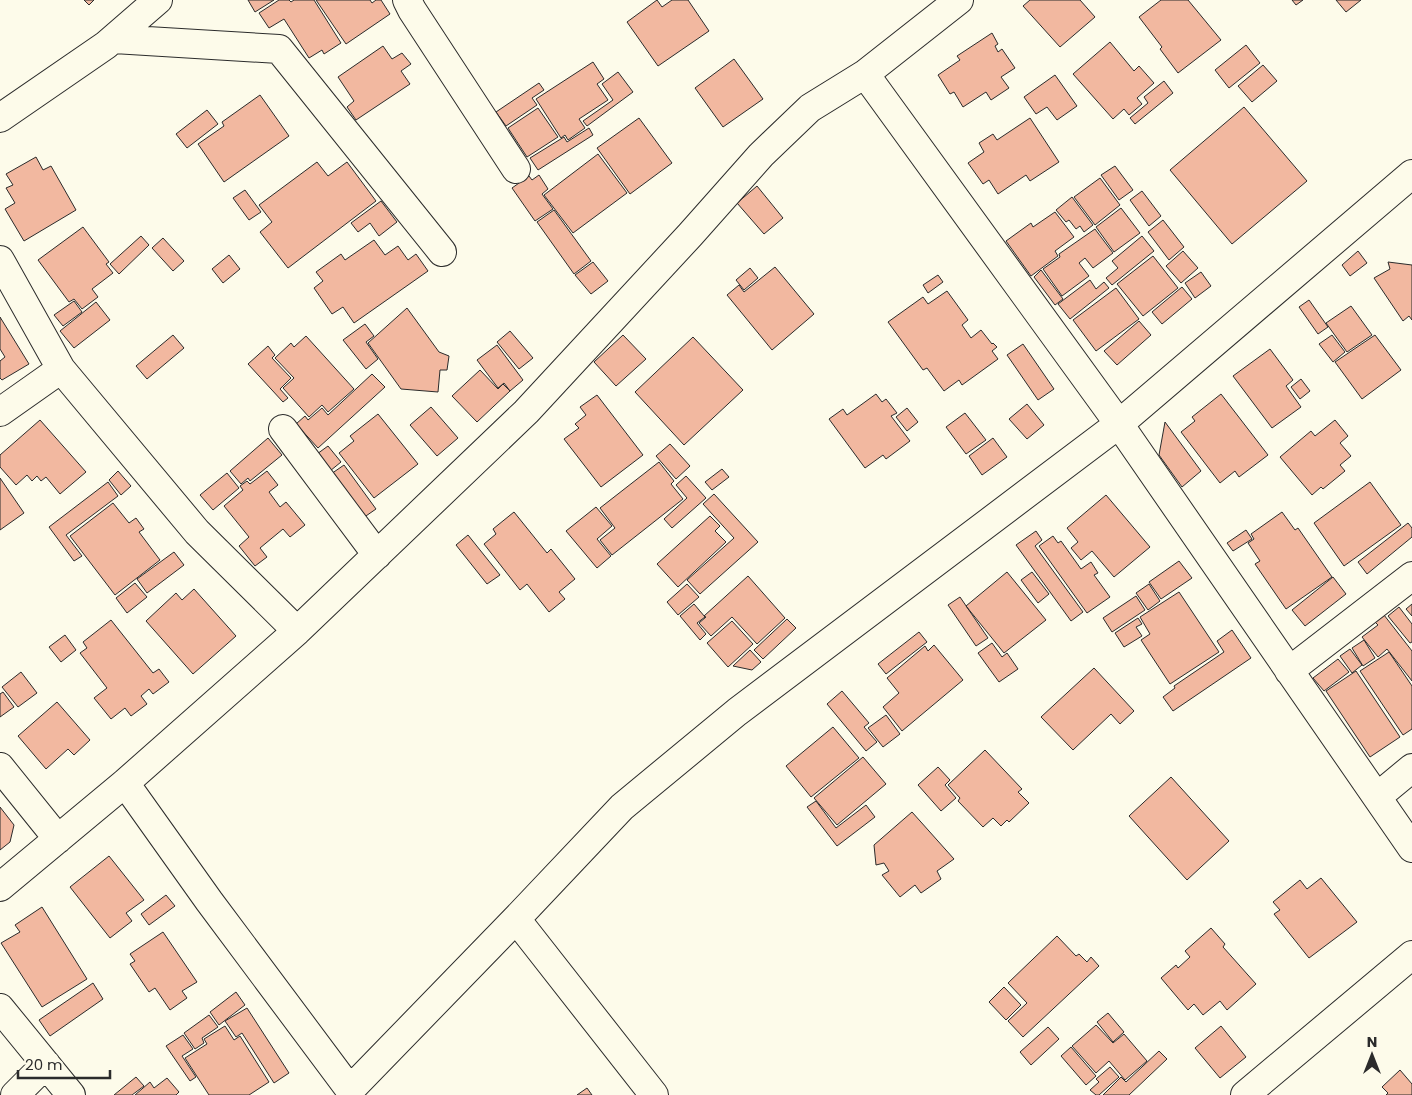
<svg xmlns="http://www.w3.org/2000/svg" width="1412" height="1095" viewBox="0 0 1412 1095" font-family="Poppins,sans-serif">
	<rect width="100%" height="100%" fill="#fdfbea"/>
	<!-- building -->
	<path fill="#f2b8a0" stroke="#2b2b2b" d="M84,0H94L89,5Z
		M248,0H274L255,12Z
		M279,0H289L291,2L294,0H314L341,43L324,54L322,50L309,58L284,19L269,28L259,13Z
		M316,0H370L372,3L376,0H381L390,14L346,44Z
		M657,0L662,7L672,0H688L709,31L658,66L627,22Z
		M1030,0H1080L1095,17L1060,47L1023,6Z
		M1161,0H1188L1221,40L1178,73L1160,49L1162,47L1139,17Z
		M1292,0H1303L1296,5Z
		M1336,0H1361L1346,12Z
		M992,33L998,44L995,46L998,52L1002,49L1015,68L1001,77L1009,88L991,100L986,92L963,107L954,92L950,94L938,75L960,60L957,56Z
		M1110,42L1134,71L1139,66L1154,83L1137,98L1142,104L1129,115L1124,109L1113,119L1073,74Z
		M1246,45L1260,63L1229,88L1215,70Z
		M383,46L392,59L402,53L411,64L401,71L410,84L356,120L347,107L354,101L338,77Z
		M734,59L763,99L723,127L695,88Z
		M593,62L604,79L597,84L608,100L579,119L585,128L568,140L565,135L561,138L536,99Z
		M1263,65L1277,81L1252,102L1238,86Z
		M618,72L633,92L587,126L583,121L613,100L602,84Z
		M1055,75L1077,106L1057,120L1047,107L1036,114L1024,97Z
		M1164,81L1173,93L1135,124L1130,118L1148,103L1144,97Z
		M539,83L544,90L532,98L537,105L506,126L496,112Z
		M260,95L289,136L224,182L198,144L224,126L222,122Z
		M1244,107L1307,181L1232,244L1170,170Z
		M538,108L558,137L527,157L508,128Z
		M207,110L218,124L187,148L176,134Z
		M639,118L672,163L630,194L597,148Z
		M1030,118L1059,162L1030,181L1026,175L998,194L989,180L983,184L968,163L984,152L979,143L993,134L997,140Z
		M589,128L593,135L538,170L530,158L564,137L567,142Z
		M598,154L627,193L573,233L544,195Z
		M36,157L43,170L51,166L76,210L24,241L5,209L15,203L6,188L13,185L6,174Z
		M317,162L328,176L347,162L376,201L288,268L260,232L272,222L259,205Z
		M1115,166L1133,190L1119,200L1101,175Z
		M539,175L548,189L542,194L553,209L535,221L512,188L529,176L532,180Z
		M1100,178L1120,205L1095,225L1074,197Z
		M757,186L783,218L764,234L737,203Z
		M245,190L261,212L249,220L233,198Z
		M1142,191L1161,216L1149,226L1130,200Z
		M1072,197L1093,225L1084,232L1080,226L1076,229L1069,220L1066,222L1056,210Z
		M381,201L397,222L379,236L370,223L358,232L351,223Z
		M1121,208L1140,233L1114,252L1096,227Z
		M554,210L591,261L574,274L537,222Z
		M1055,212L1074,237L1055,251L1058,256L1031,276L1006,241L1031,223L1033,227Z
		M1163,220L1184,247L1169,260L1148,232Z
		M83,227L109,262L106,264L113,273L92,289L98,297L82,309L74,299L69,302L38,260Z
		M1095,229L1113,253L1093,268L1085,258L1079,263L1089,276L1062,296L1043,269L1060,257L1059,254Z
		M141,236L149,245L119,274L110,264Z
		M1142,236L1154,251L1112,285L1106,278L1118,268L1112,261Z
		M163,238L184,261L173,271L152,248Z
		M374,240L385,255L398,246L408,260L416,254L428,271L354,323L343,307L332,314L314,288L323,281L316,272L341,254L345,260Z
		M1183,251L1198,268L1181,283L1166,266Z
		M1358,251L1367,263L1350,276L1342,265Z
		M229,255L240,269L223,283L212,269Z
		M1153,256L1178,288L1143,316L1117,284Z
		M593,262L608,281L591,294L575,275Z
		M1388,262L1412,265V320L1409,316L1403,321L1374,278L1390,269Z
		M775,267L814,314L772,350L727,295L739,285L744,292Z
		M750,268L758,278L744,290L736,280Z
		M1041,270L1063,299L1055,305L1034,277Z
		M1201,272L1211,286L1195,298L1185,283Z
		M938,275L943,282L928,293L923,285Z
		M1090,280L1096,289L1104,282L1109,288L1070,319L1058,304Z
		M1182,287L1192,299L1162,324L1152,312Z
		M1116,288L1139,319L1096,351L1073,320Z
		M947,291L968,320L962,325L971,338L981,330L992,344L993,343L997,347L992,351L998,359L962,385L959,380L944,391L927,368L923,370L888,322L923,297L928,304Z
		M1309,300L1328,327L1318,334L1299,307Z
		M74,301L82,312L63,326L54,315Z
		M96,302L110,320L74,348L60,331Z
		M1351,306L1372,335L1347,352L1326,323Z
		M407,308L439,352L449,356L447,370H440L438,392L401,389L368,343Z
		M0,317L29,364L2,380L0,378V361L5,357L0,349Z
		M1139,321L1151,335L1117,365L1104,351Z
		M365,324L374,336L366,342L378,359L366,369L343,340Z
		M510,331L533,358L519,369L497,342Z
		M173,335L184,348L147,379L136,366Z
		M623,335L646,359L616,386L594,362Z
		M1332,335L1345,352L1333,362L1319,344Z
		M1375,335L1401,370L1362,399L1335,362Z
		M306,336L354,389L328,412L322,405L309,417L283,388L294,378L275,358L291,343L294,347Z
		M693,337L743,390L684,445L635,392Z
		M1023,344L1054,389L1038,400L1007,355Z
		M497,345L523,380L510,391L504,383L498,388L477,360Z
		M268,346L275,355L272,358L291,378L280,389L288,398L283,402L248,364Z
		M1270,349L1293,380L1286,386L1301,407L1272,428L1233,376Z
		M480,370L498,389L503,384L510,391L477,422L452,396Z
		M372,374L385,387L318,448L296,424L305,416L308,420L322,408L328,415Z
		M1301,379L1310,391L1300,399L1291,387Z
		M876,394L882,402L886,399L897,413L891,416L910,441L886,459L883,455L865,468L829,419L843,409L847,415Z
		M1221,394L1268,455L1239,477L1235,471L1220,483L1181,432L1195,421L1192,417Z
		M597,395L643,455L601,487L564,439L579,428L575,424L586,415L580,407Z
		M1027,404L1044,425L1027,439L1009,419Z
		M431,407L458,438L437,456L410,425Z
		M907,408L918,422L907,431L896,417Z
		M965,413L986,440L966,454L946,427Z
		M378,414L418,464L374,498L339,453L354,441L350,436Z
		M40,420L86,472L60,494L46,477L41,481L37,476L32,481L27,475L16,485L0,467V455Z
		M1335,420L1348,436L1340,443L1351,456L1340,465L1345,471L1323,489L1321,487L1312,495L1280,457L1311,431L1315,436Z
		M1165,422L1201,471L1182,487L1159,455Z
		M268,438L282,455L250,481L248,478L241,484L230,471Z
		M993,438L1007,457L982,475L969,456Z
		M670,444L690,466L676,479L656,456Z
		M328,446L341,462L330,471L317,454Z
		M659,462L674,481L671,484L683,499L612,555L600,540L615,528L600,508Z
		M344,465L376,509L363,518L331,474Z
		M722,469L729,477L712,490L705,482Z
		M118,471L131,486L121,495L109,480Z
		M267,471L278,485L269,492L280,507L286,502L305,525L290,537L283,529L260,548L267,557L255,566L239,546L249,537L224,506L243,490L240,486L247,481L250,484Z
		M227,473L239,488L213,510L200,495Z
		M686,476L706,498L672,528L664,519L687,498L676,485Z
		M0,478L24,513L0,530Z
		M108,482L118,496L66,535L82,556L74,561L49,527Z
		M1370,482L1401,525L1344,566L1314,523Z
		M714,494L758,542L700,594L687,580L734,538L703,504Z
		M1106,495L1150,547L1114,577L1092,551L1081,560L1071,548L1078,542L1067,528Z
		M113,503L129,523L136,518L144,529L139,532L160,560L115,595L70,536Z
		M596,507L612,526L597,539L611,556L597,568L566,531Z
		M514,512L547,553L551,549L575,579L559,592L565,599L549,612L527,584L520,590L484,544L496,534L493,529Z
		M1282,512L1295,530L1298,528L1332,577L1286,609L1255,564L1260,561L1248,543L1254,539L1251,534Z
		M710,516L720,526L715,531L726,542L678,587L657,564Z
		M1408,523L1412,528V537L1367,574L1358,562Z
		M1246,530L1252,539L1233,551L1227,543Z
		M1036,531L1042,540L1035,546L1083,612L1071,621L1016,545Z
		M468,535L500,575L487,584L456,545Z
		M1053,536L1058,543L1061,541L1081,569L1091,562L1098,573L1094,575L1110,597L1087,613L1039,546Z
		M174,552L184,565L147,593L137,579Z
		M1179,561L1192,578L1161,599L1149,582Z
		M1007,572L1046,620L1004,653L966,606Z
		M1032,572L1049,594L1038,603L1021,580Z
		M748,576L785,618L757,644L732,617L711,636L699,623L706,617L704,616Z
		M1333,577L1346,594L1305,626L1292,610Z
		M135,583L147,597L127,613L116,598Z
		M687,584L699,597L678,615L667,602Z
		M1149,584L1160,601L1148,610L1136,593Z
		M194,589L236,636L193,674L146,621L176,593L182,600Z
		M1179,592L1219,652L1170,684L1141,640L1150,634L1140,617Z
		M1136,596L1145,610L1112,632L1103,618Z
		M960,597L988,638L976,646L948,605Z
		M694,604L705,617L697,623L706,634L700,640L680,616Z
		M1412,604V616L1406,609Z
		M1399,607L1412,624V642L1410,643L1388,616Z
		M1384,615L1412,651V681L1387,649L1378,657L1362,637L1378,625L1375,622Z
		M1138,618L1142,624L1136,627L1142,636L1124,647L1115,633Z
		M787,619L796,628L763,659L754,650Z
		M111,620L153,673L159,669L169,682L153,694L149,689L141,696L147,704L131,716L125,708L111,719L94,698L107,688L80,653L87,648L83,642Z
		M732,621L753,644L728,667L707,643Z
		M1232,630L1251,658L1173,711L1163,697L1175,688L1174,686L1224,652L1217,641Z
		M919,632L927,642L886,674L878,664Z
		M65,635L76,650L61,662L49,647Z
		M1364,640L1375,658L1363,666L1352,648Z
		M992,643L1002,657L1007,653L1018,669L999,682L978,653Z
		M934,645L963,680L902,731L883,707L899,693L887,678L925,646L928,651Z
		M1350,649L1362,665L1352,673L1340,656Z
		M750,650L761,662L752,670L733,666Z
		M1389,652L1412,686V729L1403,735L1360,671Z
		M1338,659L1349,672L1324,691L1313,678Z
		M1094,668L1134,711L1120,724L1111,714L1073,750L1041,717Z
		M1356,671L1400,737L1370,757L1326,691Z
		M21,672L37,693L18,707L2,687Z
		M842,691L869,723L864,727L877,742L866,751L827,704Z
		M3,692L14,707L0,717V694Z
		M57,702L90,740L74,755L68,749L46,769L18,736Z
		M886,715L900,734L883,747L868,728Z
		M833,727L859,758L811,797L786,766Z
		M985,750L1022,789L1018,792L1029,803L1009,822L1007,820L1001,826L993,818L983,827L958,801L960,798L948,785Z
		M863,757L886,784L837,825L814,798Z
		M938,767L950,780L945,785L956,798L941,811L918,785Z
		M1171,777L1229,841L1187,880L1129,816Z
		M816,801L836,828L866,805L875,817L837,846L807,807Z
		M0,807L14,825L10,842L0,850Z
		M912,812L954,859L937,871L941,879L921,893L915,885L900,897L882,875L889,871L884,863L876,865L874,845Z
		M109,856L144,900L126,913L132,921L110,938L70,887Z
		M1321,878L1357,922L1309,958L1274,914L1280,910L1273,902L1300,880L1307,889Z
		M166,895L175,906L149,925L141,914Z
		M42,907L87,979L42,1007L1,943L20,932L15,925Z
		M1211,928L1225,944L1223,947L1256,984L1227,1010L1220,1001L1203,1015L1194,1004L1188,1010L1161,978L1176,965L1178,968L1190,957L1185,951Z
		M163,932L197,982L182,991L187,998L170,1010L155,988L149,992L130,964L135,961L130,954Z
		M1057,936L1076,956L1079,954L1087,962L1091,957L1099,966L1023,1037L1008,1021L1027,1003L1008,983Z
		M93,983L103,999L50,1036L39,1020Z
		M1004,987L1021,1005L1006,1020L989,1002Z
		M236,992L245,1005L219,1025L210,1012Z
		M247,1008L289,1073L274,1083L242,1033L236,1037L225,1021Z
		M1108,1013L1124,1032L1113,1042L1097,1022Z
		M209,1015L218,1027L202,1038L204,1043L195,1049L184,1033Z
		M1096,1025L1113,1043L1124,1034L1147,1061L1125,1080L1109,1061L1096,1073L1072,1046Z
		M225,1026L234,1040L240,1036L269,1082L249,1095H209L185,1058L207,1044L204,1039Z
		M1221,1026L1246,1057L1220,1078L1195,1048Z
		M1048,1027L1059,1039L1031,1065L1020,1052Z
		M183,1035L193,1049L182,1056L196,1077L190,1081L166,1046Z
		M1071,1047L1096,1076L1086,1085L1061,1056Z
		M1159,1051L1167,1059L1129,1095H1103L1121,1077L1126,1082Z
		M1110,1067L1119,1077L1099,1095H1096L1090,1090L1099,1082L1096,1079Z
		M1400,1070L1412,1084V1095H1386L1388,1093L1382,1087Z
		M136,1077L144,1086L132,1095H114Z
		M167,1078L179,1092L176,1095H135L150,1082L154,1088Z
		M587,1088L592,1095H577Z"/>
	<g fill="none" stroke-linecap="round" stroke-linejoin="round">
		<!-- street casing -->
		<g stroke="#2b2b2b" stroke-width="30">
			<path id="street" d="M407,0L412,10L516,169
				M114,39L279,49L442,252
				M865,74L1119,424L1412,848
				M0,118L106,45L158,0
				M0,260L61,369L197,532L297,631
				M0,412L61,369
				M283,429L377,555
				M1289,671L1412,576
				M0,767L58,839
				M125,783L209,901L350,1090L516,919L622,807L737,712L1119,424L1412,174
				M1377,797L1412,768
				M0,887L125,783L297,631L526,412L690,235L761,155L810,108L865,74L959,0
				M516,919L654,1095
				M0,1008L71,1095
				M15,1095L46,1064
				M1245,1095L1412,955"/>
		</g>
		<!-- street -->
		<use href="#street" stroke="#fdfbea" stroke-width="28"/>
	</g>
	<!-- north arrow -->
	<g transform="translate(1372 1055)" stroke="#fdfbea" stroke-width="4" paint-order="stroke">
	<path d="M0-4L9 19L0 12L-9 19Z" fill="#2b2b2b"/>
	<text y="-8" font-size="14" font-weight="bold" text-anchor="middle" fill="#2b2b2b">N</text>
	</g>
	<!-- scale -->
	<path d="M18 1070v8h92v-8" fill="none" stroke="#2b2b2b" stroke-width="2.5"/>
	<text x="25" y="1070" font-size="15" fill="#2b2b2b" stroke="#fdfbea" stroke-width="4" paint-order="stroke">20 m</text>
</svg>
